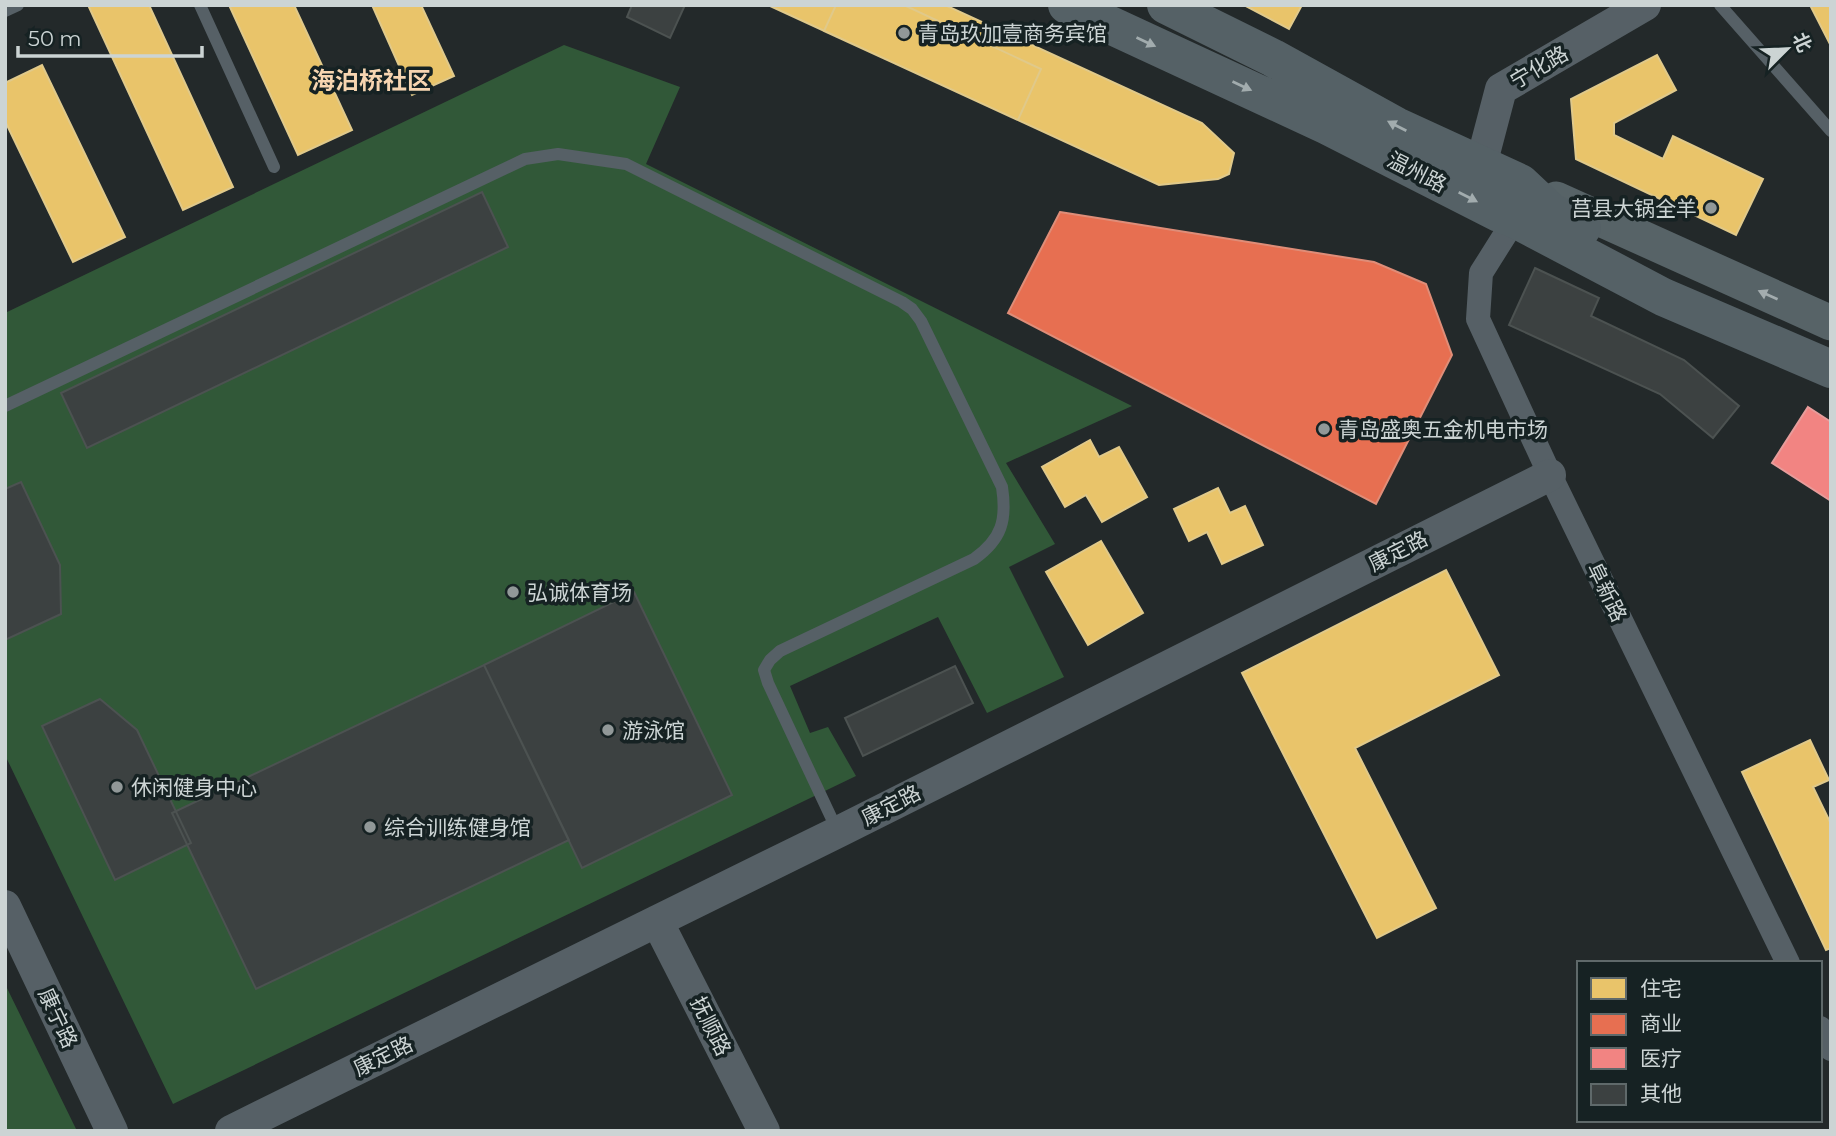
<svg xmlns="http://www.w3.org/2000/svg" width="1836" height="1136" viewBox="0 0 1836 1136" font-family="Montserrat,'Noto Sans SC',sans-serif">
	<rect width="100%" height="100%" fill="#23292a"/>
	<!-- green -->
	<path fill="#315838" d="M564,45L680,87L646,164L1132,406L1006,463L1055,544L1009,567L1064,677L987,713L938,617L790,686L810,733L828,727L856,776L173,1104L5,755V313Z
		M5,984L77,1131H5Z"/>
	<!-- homes -->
	<path fill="#e9c46a" stroke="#e0c98a" stroke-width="2" d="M88,5H149L233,187L183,210Z
		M229,5H294L352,130L298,155Z
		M372,5H421L454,76L412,95Z
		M768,5H945L1202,123L1234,153L1229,174L1218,179L1159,185Z
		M836,5H904L1041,69L1018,120L824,31Z
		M1244,5H1302L1289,29Z
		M1810,5H1831V46Z
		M1657,55L1676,90L1614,123V135L1663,159L1673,136L1763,179L1736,235L1576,159L1571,99Z
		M42,65L125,237L73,262L5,121V83Z
		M1090,440L1099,457L1119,447L1147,497L1102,522L1086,495L1065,507L1042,467Z
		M1218,488L1230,513L1245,506L1263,545L1222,564L1207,532L1189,541L1174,509Z
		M1101,541L1143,613L1088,645L1046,572Z
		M1446,570L1499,675L1355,748L1436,908L1377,938L1242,673Z
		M1810,740L1829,780L1813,787L1831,824V948L1826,950L1742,772Z"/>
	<!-- shops -->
	<path fill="#e76f51" stroke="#df8d78" stroke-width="2" d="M1060,212L1374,262L1426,284L1452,355L1376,504L1008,313Z"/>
	<!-- health -->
	<path fill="#f28482" stroke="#e79c9b" stroke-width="2" d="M1808,407L1831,422V501L1772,463Z"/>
	<!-- building -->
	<path fill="#3c4141" stroke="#4c5251" stroke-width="2" d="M632,5H685L670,38L627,17Z
		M482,192L508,247L87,448L61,393Z
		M1535,268L1599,298L1591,316L1684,360L1739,406L1713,438L1660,394L1509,325Z
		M21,482L60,565L61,614L5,640V489Z
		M634,592L732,795L582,868L484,665Z
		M484,665L569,840L256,989L172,813Z
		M955,666L973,703L863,756L845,718Z
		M100,699L137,730L191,843L115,880L42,726Z"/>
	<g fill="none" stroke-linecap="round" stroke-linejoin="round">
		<!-- service -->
		<path stroke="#566066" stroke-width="12" d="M200,5L274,167
			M1720,5L1831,131
			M5,11L18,5
			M5,406L525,159L558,154L626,164L902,302L912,309L921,321L1002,487C1007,520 1002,539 974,559L780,651L770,660L764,670L768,683L838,832"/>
		<!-- minor -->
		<path stroke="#566066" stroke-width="24" d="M1515,219L1481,273L1478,319L1550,475L1788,963
			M1820,1028L1831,1049"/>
		<!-- tertiary -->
		<path stroke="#566066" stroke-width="32" d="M1481,165L1501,89L1645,5
			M5,906L112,1131
			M657,921L764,1131
			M231,1131L838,832L1550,475"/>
		<!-- secondary -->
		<path stroke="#576367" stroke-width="35" d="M1556,199L1831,323"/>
		<!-- primary -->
		<path stroke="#556166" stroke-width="38" d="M1067,5L1328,126L1499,213L1515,219L1663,297L1831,369
			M1166,5L1273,58L1396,126L1520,183L1551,212L1582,228"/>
	</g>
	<!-- one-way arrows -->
	<defs><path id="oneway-solid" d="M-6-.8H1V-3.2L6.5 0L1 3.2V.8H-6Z" transform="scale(1.75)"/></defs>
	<g fill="#a2acae">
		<use href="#oneway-solid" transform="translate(1146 42) rotate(25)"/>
		<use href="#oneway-solid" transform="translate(1242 86) rotate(25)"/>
		<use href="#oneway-solid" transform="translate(1397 126) rotate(-153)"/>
		<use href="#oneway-solid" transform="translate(1468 197) rotate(27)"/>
	</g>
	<use fill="#a3acae" href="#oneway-solid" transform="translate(1768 295) rotate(-156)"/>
	<!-- markers -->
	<g fill="#919898" stroke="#162223" stroke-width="2.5">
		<circle cx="904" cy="33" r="7"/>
		<circle cx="1711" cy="208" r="7"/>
		<circle cx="1324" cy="429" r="7"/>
		<circle cx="513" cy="592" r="7"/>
		<circle cx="608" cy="730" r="7"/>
		<circle cx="117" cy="787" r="7"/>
		<circle cx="370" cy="827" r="7"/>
	</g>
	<g text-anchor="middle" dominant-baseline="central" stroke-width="7" stroke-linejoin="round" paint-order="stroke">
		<!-- poi labels -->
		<g font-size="21" fill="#ccd4d4" stroke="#162223" text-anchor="start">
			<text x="918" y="33">青岛玖加壹商务宾馆</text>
			<text x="1697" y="208" text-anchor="end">莒县大锅全羊</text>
			<text x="1338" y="429">青岛盛奥五金机电市场</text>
			<text x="527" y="592">弘诚体育场</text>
			<text x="622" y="730">游泳馆</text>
			<text x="131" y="787">休闲健身中心</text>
			<text x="384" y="827">综合训练健身馆</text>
		</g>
		<!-- street labels -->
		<g font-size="21" fill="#ccd4d4" stroke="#162223">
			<text transform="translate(1539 67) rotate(-30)">宁化路</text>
			<text transform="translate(1417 172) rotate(27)">温州路</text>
			<text transform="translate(1398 551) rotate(-27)">康定路</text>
			<text transform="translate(1607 592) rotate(64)">阜新路</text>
			<text transform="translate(891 805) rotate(-27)">康定路</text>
			<text transform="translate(58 1018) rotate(65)">康宁路</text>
			<text transform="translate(711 1026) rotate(63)">抚顺路</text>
			<text transform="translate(383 1056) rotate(-26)">康定路</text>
		</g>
		<!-- quarter labels -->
		<g font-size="24" font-weight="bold" fill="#f7d5b1" stroke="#162223">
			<text x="371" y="80">海泊桥社区</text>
		</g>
	</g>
	<!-- border -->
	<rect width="1836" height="1136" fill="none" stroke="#ccd4d4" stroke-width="14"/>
	<!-- legend -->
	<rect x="1577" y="961" width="245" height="161" fill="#162223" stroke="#5f696a" stroke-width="2"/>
	<rect x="1591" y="978" width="35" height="21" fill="#e9c46a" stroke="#5f696a" stroke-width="2"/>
	<text x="1640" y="996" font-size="21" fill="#ccd4d4">住宅</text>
	<rect x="1591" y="1014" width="35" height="21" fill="#e76f51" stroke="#5f696a" stroke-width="2"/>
	<text x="1640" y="1031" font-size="21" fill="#ccd4d4">商业</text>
	<rect x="1591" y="1048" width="35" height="21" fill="#f28482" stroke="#5f696a" stroke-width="2"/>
	<text x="1640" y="1066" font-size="21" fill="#ccd4d4">医疗</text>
	<rect x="1591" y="1084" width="35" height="21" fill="#3c4141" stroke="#5f696a" stroke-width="2"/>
	<text x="1640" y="1101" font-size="21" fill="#ccd4d4">其他</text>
	<!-- north arrow -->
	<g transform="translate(1787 49) rotate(66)" stroke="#162223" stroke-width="5" paint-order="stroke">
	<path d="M0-5L12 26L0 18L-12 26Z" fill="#ccd4d4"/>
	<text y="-10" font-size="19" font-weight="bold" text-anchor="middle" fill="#ccd4d4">北</text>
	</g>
	<!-- scale -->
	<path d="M18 46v10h184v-10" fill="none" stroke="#ccd4d4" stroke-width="3.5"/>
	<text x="28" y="46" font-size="21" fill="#ccd4d4" stroke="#162223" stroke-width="5" paint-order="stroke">50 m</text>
</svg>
